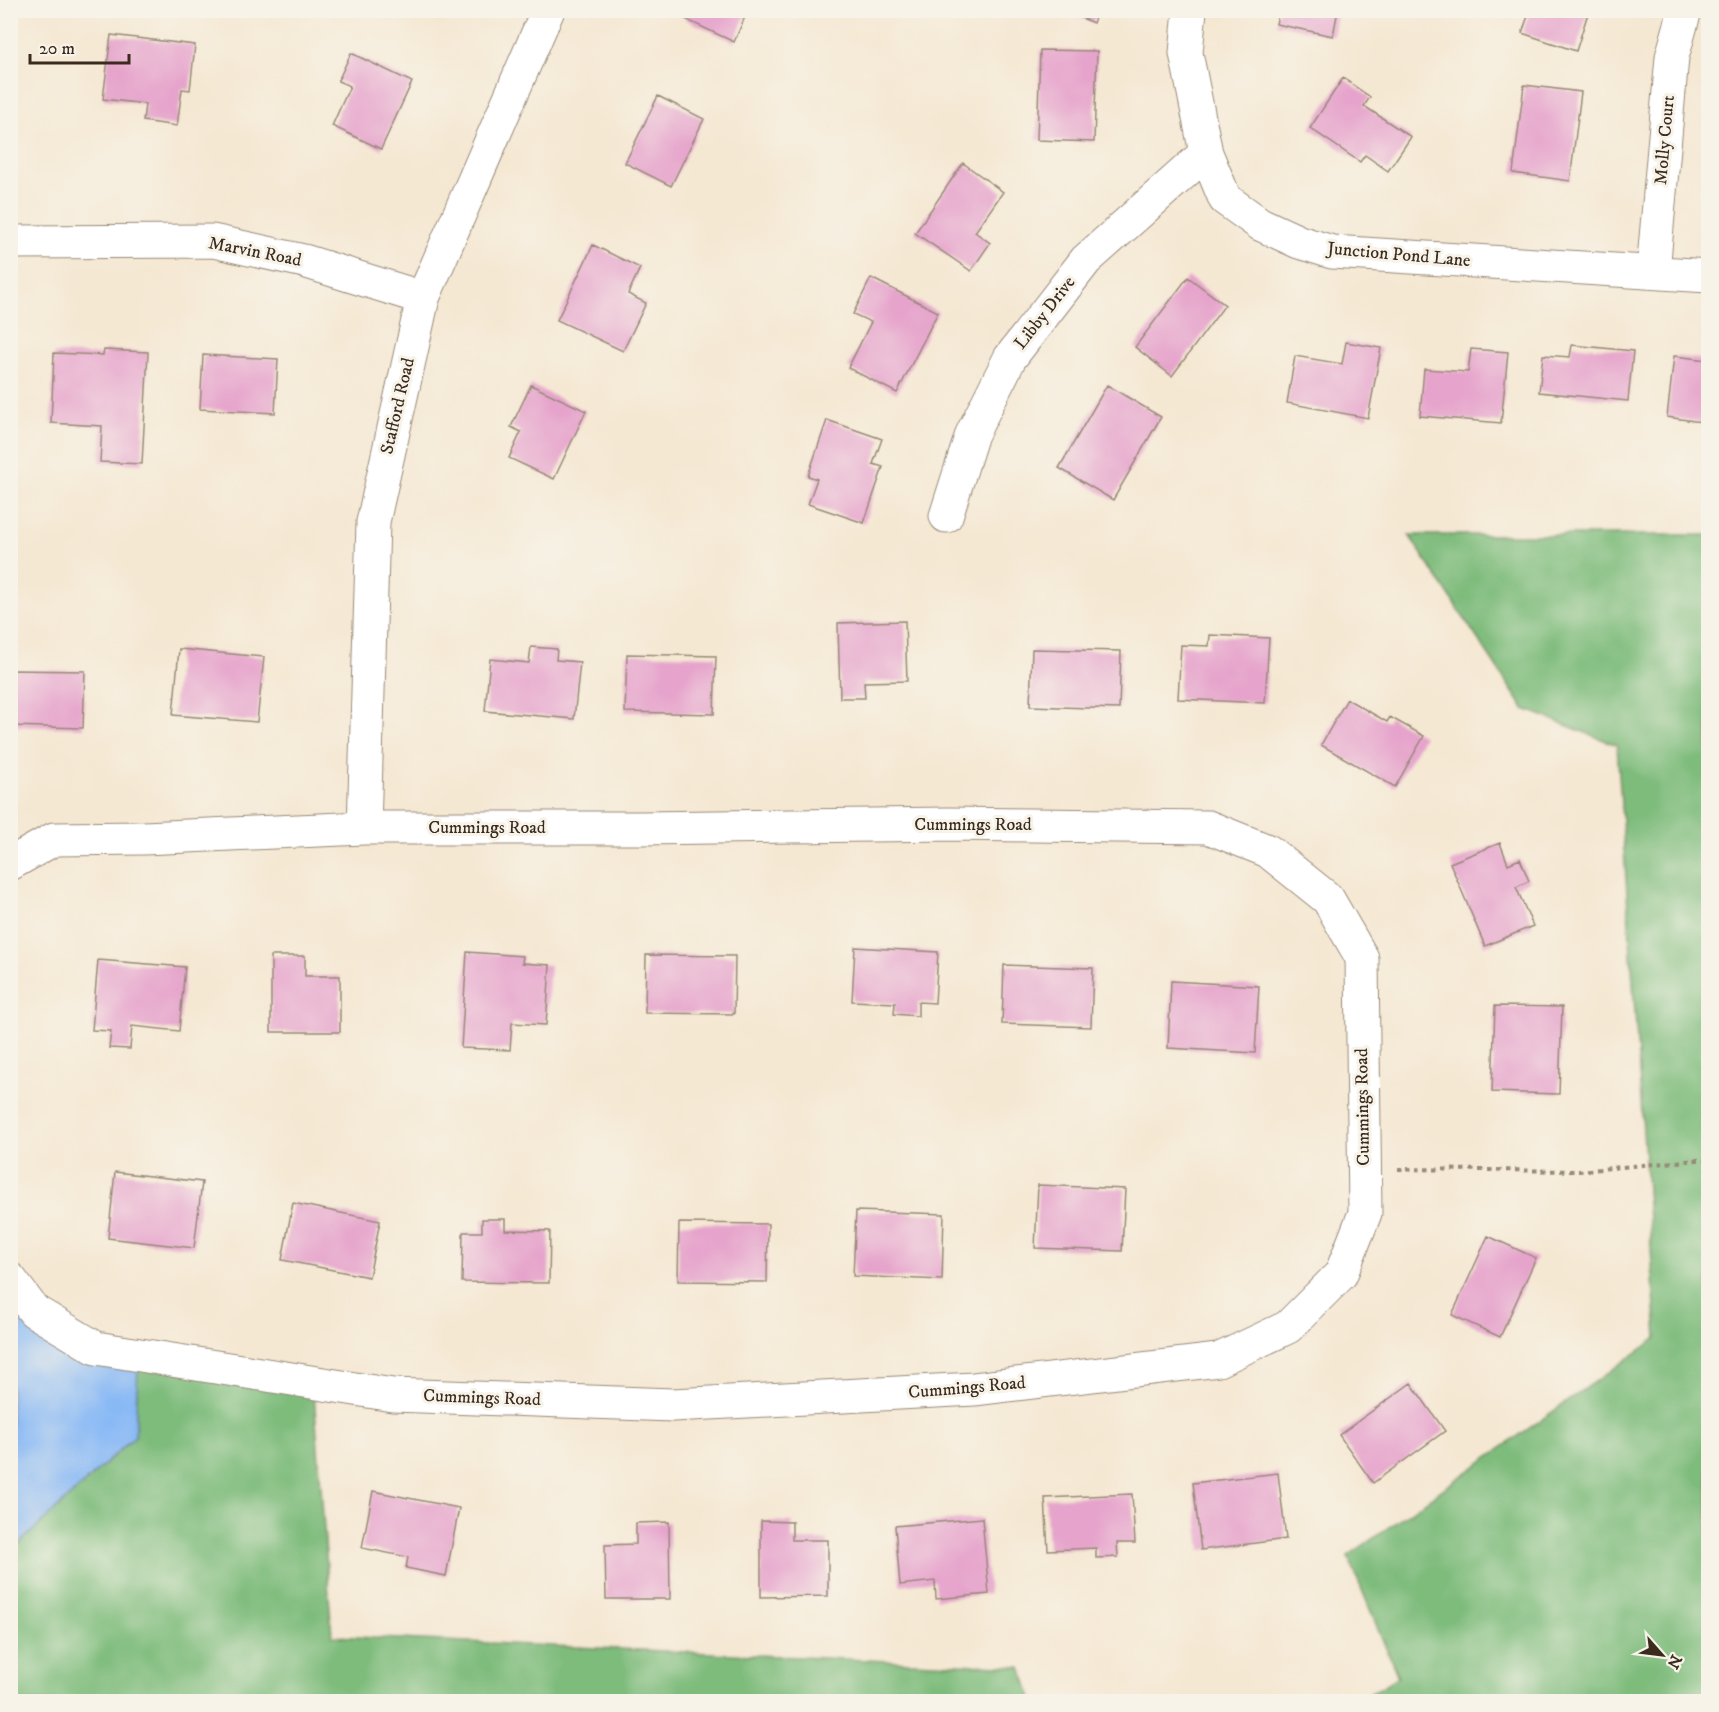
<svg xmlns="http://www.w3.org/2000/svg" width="1719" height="1712" viewBox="0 0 1719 1712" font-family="'IM FELL DW Pica',serif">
	<rect width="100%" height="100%" fill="#f7f3e8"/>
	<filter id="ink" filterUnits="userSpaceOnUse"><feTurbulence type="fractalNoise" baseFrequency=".0167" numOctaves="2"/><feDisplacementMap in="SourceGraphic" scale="12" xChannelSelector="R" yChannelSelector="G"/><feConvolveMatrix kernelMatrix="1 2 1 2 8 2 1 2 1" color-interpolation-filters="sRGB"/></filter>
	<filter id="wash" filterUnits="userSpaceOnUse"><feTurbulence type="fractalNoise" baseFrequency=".008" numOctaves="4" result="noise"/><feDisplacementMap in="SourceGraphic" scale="24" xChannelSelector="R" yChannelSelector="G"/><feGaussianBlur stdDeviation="1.35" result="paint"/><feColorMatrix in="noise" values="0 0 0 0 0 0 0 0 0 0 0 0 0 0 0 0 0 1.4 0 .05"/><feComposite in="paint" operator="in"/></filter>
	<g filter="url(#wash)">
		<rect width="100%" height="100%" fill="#f5e8d3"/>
		<!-- forest -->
		<path fill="#7ebc7b" stroke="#5c734c" stroke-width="1.5" d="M1409,535H1708V1701H1358L1398,1677L1348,1556L1657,1338L1617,745L1524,709Z
			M138,1365L314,1394L332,1636L1021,1667L1033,1701L11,1702V1551L135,1436Z"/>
		<!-- water -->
		<path fill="#89b9f5" stroke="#62728a" stroke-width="1.5" d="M11,1287L138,1365L135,1436L11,1551Z"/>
		<g id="blocks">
			<!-- building -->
			<path fill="#e6a4cc" d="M689,10H748L734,42L685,19Z
				M1064,10H1098L1093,23Z
				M1279,10H1338L1333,36L1276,24Z
				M1530,10H1589L1576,51L1522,33Z
				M111,35L195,45L190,90L182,89L177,126L143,121L145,104L103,99Z
				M1040,50L1097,51L1094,142L1037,140Z
				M351,53L412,82L381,149L332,126L350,86L338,81Z
				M1343,78L1370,97L1364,106L1411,137L1388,171L1365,155L1360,162L1310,128Z
				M1524,85L1581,92L1570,181L1513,173Z
				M658,96L704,119L671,186L625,163Z
				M963,163L1003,192L975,232L990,243L971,271L915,233Z
				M593,245L640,268L628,294L646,303L623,351L557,320Z
				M1188,277L1225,305L1172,376L1135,347Z
				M871,278L938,312L897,393L848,368L871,322L853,314Z
				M1346,342L1381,348L1368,418L1287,403L1295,356L1342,364Z
				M1572,345L1633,351L1628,401L1539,392L1543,355L1570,357Z
				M1471,349L1508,352L1501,423L1420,416L1424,369L1468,372Z
				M104,350L148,352L142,464L100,462L102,426L51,423L54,353L103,355Z
				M203,355L278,359L275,413L200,409Z
				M1674,356L1708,360V423L1667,417Z
				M531,385L586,411L554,479L509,458L521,432L511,427Z
				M1107,385L1161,417L1113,500L1059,468Z
				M827,420L882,439L873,464L883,467L864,523L808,504L817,479L808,476Z
				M905,621L907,681L864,682L865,698H840L838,623Z
				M1210,635L1269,638L1265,703L1178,699L1181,645L1209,646Z
				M531,647L557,649L556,660L580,662L574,719L485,711L490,659L529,663Z
				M179,649L264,657L257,722L173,715Z
				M1032,649L1121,651L1119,709L1030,706Z
				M627,654L716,656L714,714L625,712Z
				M10,670L85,671L83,728L10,726Z
				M1347,699L1387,722L1390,717L1424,736L1395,787L1321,745Z
				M1500,843L1508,864L1520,859L1529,881L1516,887L1533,926L1485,946L1450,863Z
				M855,947L938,952L935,1003L918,1002V1016L894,1014L895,1003L852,1001Z
				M467,952L523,956L522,963L550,965L546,1025L512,1023L510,1050L461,1048Z
				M646,955L735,956L734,1014L645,1013Z
				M271,956H305V976H340V1032H271Z
				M98,960L185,967L179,1031L132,1026L130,1049L109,1048L111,1031L92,1030Z
				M1004,965L1093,968L1091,1027L1002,1024Z
				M1171,981L1259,986L1255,1053L1168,1048Z
				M1495,1006L1562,1007L1559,1094L1492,1092Z
				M115,1172L202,1182L194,1248L108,1238Z
				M1038,1185L1125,1189L1122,1251L1035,1248Z
				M293,1203L380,1221L369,1277L282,1260Z
				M856,1211L944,1214L942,1280L853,1276Z
				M482,1219H505V1230L550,1231L549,1283L462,1282L463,1232H482Z
				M679,1223L768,1224L767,1282L678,1281Z
				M1488,1236L1536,1258L1500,1337L1452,1315Z
				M1411,1383L1445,1431L1373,1483L1339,1435Z
				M1278,1473L1286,1539L1201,1550L1193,1483Z
				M373,1491L459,1508L446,1576L406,1568L408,1557L362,1548Z
				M1132,1494L1135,1543H1117L1118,1557L1096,1558V1548L1048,1550L1045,1498Z
				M982,1518L989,1594L936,1599L935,1581L900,1585L895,1526Z
				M761,1521L792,1522V1540H828V1596L761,1597Z
				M669,1522L670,1599H606L605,1545L636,1544V1523Z"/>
		</g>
	</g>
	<g filter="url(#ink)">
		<use href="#blocks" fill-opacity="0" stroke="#988978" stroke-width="1.5"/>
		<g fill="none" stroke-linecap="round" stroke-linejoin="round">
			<!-- minor casing -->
			<g stroke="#988978" stroke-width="35">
				<path id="minor" d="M1190,10L1186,53L1206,153L1225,199L1260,224L1299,242L1332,252L1708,276
					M10,242L213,241L304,261L423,298
					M1653,272L1672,57L1685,10
					M946,516L972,434L1010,358L1086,260L1206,153
					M364,828L373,522L423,298L548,10
					M10,864L54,839L144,838L364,828H641L949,824L1208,827L1268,851L1328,899L1362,958L1365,1213L1341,1274L1288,1327L1218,1360L974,1389L673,1405L393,1395L96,1348L34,1311L10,1279"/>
			</g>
			<!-- path -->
			<path stroke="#988978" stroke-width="4" stroke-dasharray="4.5 4.5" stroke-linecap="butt" d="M1398,1169L1579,1171L1708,1159"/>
			<!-- minor -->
			<use href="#minor" stroke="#fff" stroke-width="33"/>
		</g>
	</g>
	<g text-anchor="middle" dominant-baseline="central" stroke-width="6" stroke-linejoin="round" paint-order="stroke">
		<!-- street labels -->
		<g font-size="18" fill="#3b2a1e" stroke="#f7f3e8">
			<text transform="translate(1665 140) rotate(-85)">Molly Court</text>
			<text transform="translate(255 252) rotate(11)">Marvin Road</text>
			<text transform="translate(1399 255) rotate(5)">Junction Pond Lane</text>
			<text transform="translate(1045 313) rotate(-52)">Libby Drive</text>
			<text transform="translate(398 406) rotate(-77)">Stafford Road</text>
			<text x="973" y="825">Cummings Road</text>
			<text x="487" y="828">Cummings Road</text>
			<text transform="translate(1363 1107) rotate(-91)">Cummings Road</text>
			<text transform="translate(967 1388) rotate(-5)">Cummings Road</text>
			<text transform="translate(482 1398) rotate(2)">Cummings Road</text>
		</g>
	</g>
	<!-- margin -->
	<rect width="1719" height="1712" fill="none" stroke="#f7f3e8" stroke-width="36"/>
	<!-- north arrow -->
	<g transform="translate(1662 1655) rotate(118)" stroke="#f7f3e8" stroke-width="4.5" paint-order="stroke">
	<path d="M0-4.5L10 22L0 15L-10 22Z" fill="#3b2a1e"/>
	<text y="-9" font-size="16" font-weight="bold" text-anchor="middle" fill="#3b2a1e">N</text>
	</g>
	<!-- scale -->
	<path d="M30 54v9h99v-9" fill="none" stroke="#3b2a1e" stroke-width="3"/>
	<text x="39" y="54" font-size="18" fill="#3b2a1e" stroke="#f7f3e8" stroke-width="4.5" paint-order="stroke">20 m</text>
</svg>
